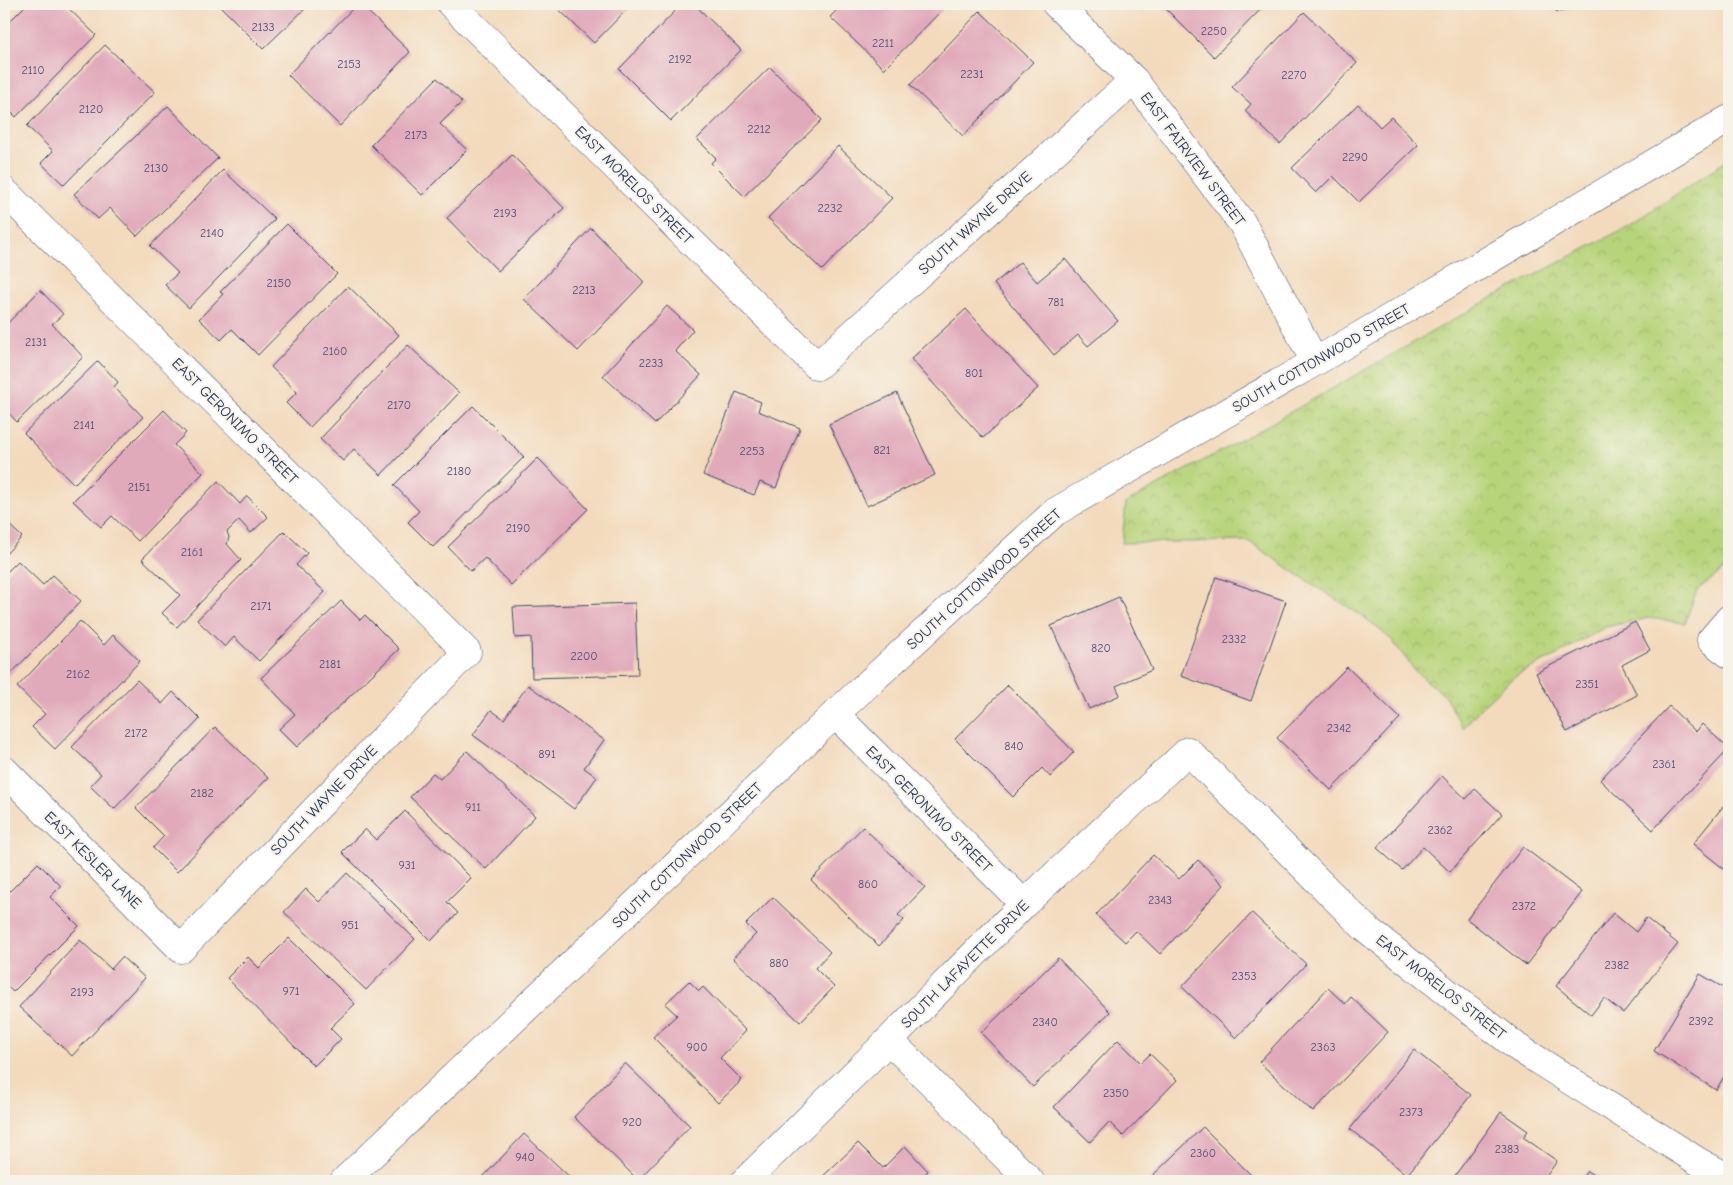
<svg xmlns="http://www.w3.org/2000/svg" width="1733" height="1185" viewBox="0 0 1733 1185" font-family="'Comic Neue',sans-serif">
	<defs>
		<pattern id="park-crowns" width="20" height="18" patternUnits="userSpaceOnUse" patternTransform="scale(1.25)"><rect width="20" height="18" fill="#b7d47a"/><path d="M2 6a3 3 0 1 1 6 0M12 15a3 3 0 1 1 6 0" fill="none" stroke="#9db66c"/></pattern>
	</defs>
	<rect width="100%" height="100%" fill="#f7f3e8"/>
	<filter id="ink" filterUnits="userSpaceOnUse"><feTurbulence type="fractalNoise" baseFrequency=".02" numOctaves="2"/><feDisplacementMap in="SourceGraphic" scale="10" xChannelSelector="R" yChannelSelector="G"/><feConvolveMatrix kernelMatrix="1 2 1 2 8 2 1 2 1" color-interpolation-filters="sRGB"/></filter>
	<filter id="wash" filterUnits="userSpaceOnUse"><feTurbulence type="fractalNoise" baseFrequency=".0096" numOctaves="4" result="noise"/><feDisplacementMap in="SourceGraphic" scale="20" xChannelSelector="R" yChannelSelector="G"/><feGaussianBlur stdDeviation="1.12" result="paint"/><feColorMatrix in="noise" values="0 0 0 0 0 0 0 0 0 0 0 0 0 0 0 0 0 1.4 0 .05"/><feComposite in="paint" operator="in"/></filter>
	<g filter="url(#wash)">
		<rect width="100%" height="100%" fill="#f3dabc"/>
		<!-- park -->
		<path fill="url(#park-crowns)" stroke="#69826c" d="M1729,159V566L1697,590L1685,623L1649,618L1605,627L1555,656L1515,676L1486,702L1463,728L1445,696L1415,671L1392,640L1364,617L1312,584L1248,541L1122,543L1126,503L1252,434L1497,295L1629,226Z"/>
		<g id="blocks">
			<!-- building -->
			<path fill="#e1aabb" d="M27,4H64L96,35L16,117L4,105V27Z
				M218,4H310L263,49Z
				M357,4H360L410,52L340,126L288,75Z
				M553,4H632L594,43Z
				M682,4H694L741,50L671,121L619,69Z
				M843,4H948L884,69L830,17Z
				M1163,4H1266L1214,57L1162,5Z
				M1554,4H1584L1557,12Z
				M980,11L1033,62L963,136L910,85Z
				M1304,12L1357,63L1280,144L1245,111L1251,104L1232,87Z
				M105,45L155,92L64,185L41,163L53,151L27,126Z
				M770,67L822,120L744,196L711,163L716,158L697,139Z
				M437,78L462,102L440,124L467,150L422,195L371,145Z
				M1358,104L1380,127L1391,117L1418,145L1359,202L1333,176L1316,193L1292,168Z
				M168,106L218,158L137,236L110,208L98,219L74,194Z
				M838,146L892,198L822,270L768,218Z
				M512,155L564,208L498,271L447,218Z
				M223,170L275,219L189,308L165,285L178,273L150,246Z
				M287,224L337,274L258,355L232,329L221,340L199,319L223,294L220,292Z
				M591,228L644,282L578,351L524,299Z
				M1065,259L1118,321L1088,346L1078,335L1054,355L994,284L1020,262L1037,282Z
				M348,286L399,335L310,427L286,403L297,392L271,367Z
				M40,290L63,314L52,324L83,357L17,422L4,408V327Z
				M667,306L693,330L675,351L701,375L655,424L603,376Z
				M966,309L1038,388L983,438L911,359Z
				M408,345L459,393L381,475L354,449L343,461L320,439L340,418L339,417Z
				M98,361L118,382L114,387L143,417L74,484L24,433Z
				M736,392L761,402L758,411L800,428L776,488L760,482L754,495L703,475Z
				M897,393L935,475L867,506L829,424Z
				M473,406L524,457L433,547L408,522L419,511L394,485Z
				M164,410L186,433L174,445L203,473L138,541L112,516L101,527L73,501Z
				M538,458L588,509L511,585L485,558L471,571L448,547Z
				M218,481L240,504L247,496L268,517L251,533L239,520L227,532L229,537L227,544L241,560L177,627L162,613L180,595L142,559Z
				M4,520L22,537L4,556Z
				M284,531L307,553L296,565L325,592L259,661L234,637L225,647L197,620Z
				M18,561L43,585L53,575L81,601L4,681V575Z
				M1216,577L1286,601L1251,701L1181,676Z
				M1119,597L1152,670L1116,686L1120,695L1089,709L1051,626Z
				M341,601L360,620L365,615L399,649L297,747L279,729L295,714L261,678Z
				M635,603L638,675L532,678L531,637L515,638L513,607Z
				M80,621L104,645L113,635L140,661L55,749L32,727L45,714L17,687Z
				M1635,622L1650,650L1622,665L1637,695L1567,732L1536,673Z
				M1347,667L1400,718L1331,790L1277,738Z
				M137,680L162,704L173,692L200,719L114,809L90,786L101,774L72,747Z
				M528,685L604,740L584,768L597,777L574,809L473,735L491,710L504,719Z
				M1008,685L1074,752L1050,777L1042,768L1013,797L955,739Z
				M1669,706L1696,732L1702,724L1729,749L1653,830L1600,780Z
				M215,727L268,778L177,872L153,848L164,836L136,808Z
				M467,751L535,816L486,869L410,797L433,773L440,779Z
				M1442,776L1466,799L1475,789L1502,814L1450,872L1423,847L1402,870L1377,848Z
				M1729,799V873L1693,844Z
				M405,811L471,878L447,902L458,913L431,941L342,852L365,829L376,840Z
				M863,827L925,887L898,915L904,920L879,946L811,880Z
				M1523,847L1582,892L1526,965L1467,919Z
				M1153,855L1179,879L1198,860L1224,885L1160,954L1136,931L1125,942L1096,915Z
				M38,863L61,886L50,897L79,926L13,992L4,983V897Z
				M347,873L415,939L366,990L284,912L306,889L319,902Z
				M773,897L830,952L815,968L834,987L800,1022L733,958L756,934L746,924Z
				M1252,913L1306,964L1236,1038L1182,987Z
				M1613,913L1636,932L1646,918L1678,944L1623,1013L1604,998L1591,1015L1556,986Z
				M289,938L355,1004L330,1028L341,1039L314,1066L227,978L248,957L259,968Z
				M80,940L111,969L122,957L145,978L72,1056L19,1007Z
				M1058,958L1110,1012L1033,1087L981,1033Z
				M1700,974L1729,991V1068L1716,1090L1654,1051Z
				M689,981L699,991L703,987L746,1031L720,1058L742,1080L718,1103L653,1037L677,1015L665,1004Z
				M1328,988L1345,1004L1351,997L1388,1032L1313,1112L1259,1062Z
				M1118,1040L1141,1063L1150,1054L1177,1080L1123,1136L1109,1122L1090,1142L1054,1107Z
				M1414,1050L1471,1095L1407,1175L1350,1129Z
				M625,1063L690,1126L638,1180L574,1117Z
				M1501,1112L1528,1131L1523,1137L1557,1161L1543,1181H1451Z
				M1203,1127L1256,1180L1255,1181H1147Z
				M524,1134L574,1181H479Z
				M858,1143L883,1168L905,1146L928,1171L917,1181H818Z
				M1587,1171L1603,1181H1580Z"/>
		</g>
	</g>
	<g filter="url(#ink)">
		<use href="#blocks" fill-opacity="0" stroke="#3b496c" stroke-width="1"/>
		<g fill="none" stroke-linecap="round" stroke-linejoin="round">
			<!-- minor casing -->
			<g stroke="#3b496c" stroke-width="29">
				<path id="minor" d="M451,4L817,366L1134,80
					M1056,4L1134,80L1242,223L1315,362
					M4,191L467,652L181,949L4,770
					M1729,619L1711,640L1729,654
					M835,714L1024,904
					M889,1040L1030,1181
					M344,1181L835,714L1055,512L1315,362L1729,119
					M745,1181L889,1040L1024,904L1188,751L1364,927L1517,1047L1699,1162L1729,1178"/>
			</g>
			<!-- minor -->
			<use href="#minor" stroke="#fff" stroke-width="28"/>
		</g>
	</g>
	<g text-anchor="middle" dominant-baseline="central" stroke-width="4" stroke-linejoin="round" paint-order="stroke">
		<!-- number labels -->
		<g font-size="12" fill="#4c4e75">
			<text x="263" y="27">2133</text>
			<text x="1214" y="31">2250</text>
			<text x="883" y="43">2211</text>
			<text x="680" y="59">2192</text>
			<text x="349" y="64">2153</text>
			<text x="33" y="70">2110</text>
			<text x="972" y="74">2231</text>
			<text x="1294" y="75">2270</text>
			<text x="91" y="109">2120</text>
			<text x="759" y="129">2212</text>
			<text x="416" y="135">2173</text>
			<text x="1355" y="157">2290</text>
			<text x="156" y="168">2130</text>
			<text x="830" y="208">2232</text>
			<text x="505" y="213">2193</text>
			<text x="212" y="233">2140</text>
			<text x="279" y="283">2150</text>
			<text x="584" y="290">2213</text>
			<text x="1056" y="302">781</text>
			<text x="36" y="342">2131</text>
			<text x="335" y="351">2160</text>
			<text x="651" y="363">2233</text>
			<text x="974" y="373">801</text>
			<text x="399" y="405">2170</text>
			<text x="84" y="425">2141</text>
			<text x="882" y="450">821</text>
			<text x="752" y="451">2253</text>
			<text x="459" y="471">2180</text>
			<text x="139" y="487">2151</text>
			<text x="518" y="528">2190</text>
			<text x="192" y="552">2161</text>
			<text x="261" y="606">2171</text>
			<text x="1234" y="639">2332</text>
			<text x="1101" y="648">820</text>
			<text x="584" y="656">2200</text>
			<text x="330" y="664">2181</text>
			<text x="78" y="674">2162</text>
			<text x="1587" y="684">2351</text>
			<text x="1339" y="728">2342</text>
			<text x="136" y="733">2172</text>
			<text x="1014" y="746">840</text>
			<text x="547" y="754">891</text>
			<text x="1664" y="764">2361</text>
			<text x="202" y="793">2182</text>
			<text x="473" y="807">911</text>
			<text x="1440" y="830">2362</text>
			<text x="407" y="865">931</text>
			<text x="868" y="884">860</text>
			<text x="1160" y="900">2343</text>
			<text x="1524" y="906">2372</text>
			<text x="350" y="925">951</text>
			<text x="779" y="963">880</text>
			<text x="1617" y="965">2382</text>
			<text x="1244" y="976">2353</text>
			<text x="291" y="991">971</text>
			<text x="82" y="992">2193</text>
			<text x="1701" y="1021">2392</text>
			<text x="1045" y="1022">2340</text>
			<text x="697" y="1047">900</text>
			<text x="1323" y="1047">2363</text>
			<text x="1116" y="1093">2350</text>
			<text x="1411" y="1112">2373</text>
			<text x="632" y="1122">920</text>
			<text x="1507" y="1149">2383</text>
			<text x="1203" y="1153">2360</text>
			<text x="525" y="1157">940</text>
		</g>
		<!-- street labels -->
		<g font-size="15" fill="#1b2f5e" stroke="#f7f3e8">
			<text transform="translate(1193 159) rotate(53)">EAST FAIRVIEW STREET</text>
			<text transform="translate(634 185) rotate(45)">EAST MORELOS STREET</text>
			<text transform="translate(975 223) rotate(-42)">SOUTH WAYNE DRIVE</text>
			<text transform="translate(1321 358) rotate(-30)">SOUTH COTTONWOOD STREET</text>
			<text transform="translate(235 421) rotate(45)">EAST GERONIMO STREET</text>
			<text transform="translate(984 579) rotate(-42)">SOUTH COTTONWOOD STREET</text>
			<text transform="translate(324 800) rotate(-46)">SOUTH WAYNE DRIVE</text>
			<text transform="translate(929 809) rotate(45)">EAST GERONIMO STREET</text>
			<text transform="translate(687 855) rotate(-44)">SOUTH COTTONWOOD STREET</text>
			<text transform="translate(93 860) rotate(45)">EAST KESLER LANE</text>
			<text transform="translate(965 964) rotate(-45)">SOUTH LAFAYETTE DRIVE</text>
			<text transform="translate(1441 987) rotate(38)">EAST MORELOS STREET</text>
		</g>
	</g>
	<!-- margin -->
	<rect width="1733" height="1185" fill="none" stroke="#f7f3e8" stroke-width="20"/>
</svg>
